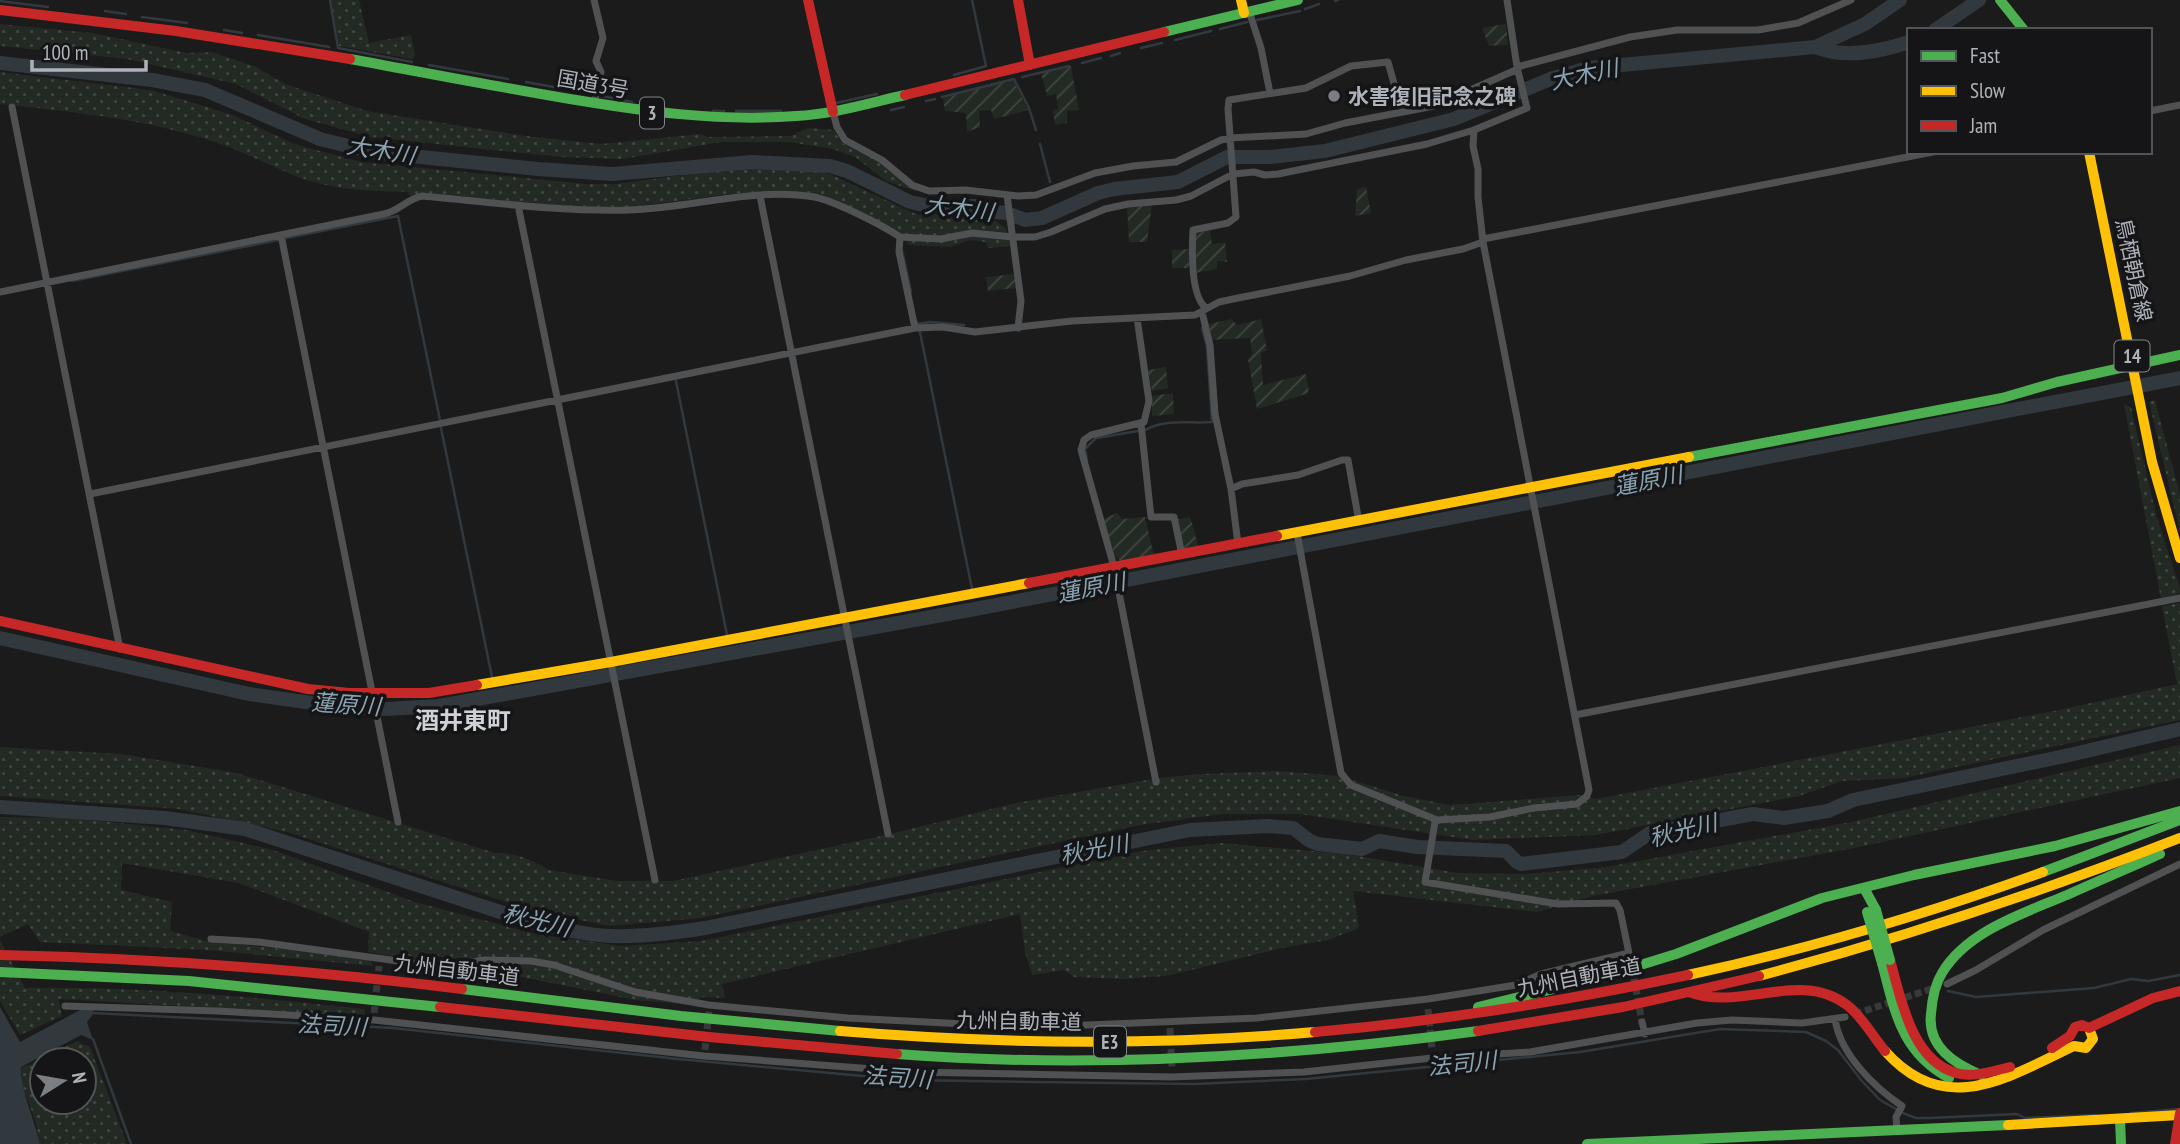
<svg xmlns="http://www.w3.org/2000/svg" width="2180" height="1144" viewBox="0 0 2180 1144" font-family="'PT Sans Narrow','Noto Sans JP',sans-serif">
	<defs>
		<pattern id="grass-dots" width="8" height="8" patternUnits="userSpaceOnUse" patternTransform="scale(1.75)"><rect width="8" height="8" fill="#232923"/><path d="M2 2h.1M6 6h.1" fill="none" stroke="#404641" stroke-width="1.8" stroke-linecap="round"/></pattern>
		<pattern id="garden-furrows" width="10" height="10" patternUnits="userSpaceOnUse" patternTransform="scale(1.75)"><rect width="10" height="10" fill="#232923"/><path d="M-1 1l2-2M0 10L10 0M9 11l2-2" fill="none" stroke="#404641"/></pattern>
	</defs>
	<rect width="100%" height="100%" fill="#1b1b1b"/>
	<!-- grass -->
	<path fill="url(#grass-dots)" fill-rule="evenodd" d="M331,0H359L369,43L411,35L415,54L413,59L339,46Z
		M0,24L92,33L187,53L212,52L256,67L285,84L367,111L526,136L601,144L700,134L708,137L791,136L808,128L834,130L842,143L880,162L918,192L886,181L855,157L833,149L789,142H721L623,159L561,157L371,137L305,119L236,84L127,59L0,46Z
		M0,72L151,90L233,115L294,144L361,162L587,184H615L730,169H802L830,174L918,215L936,214L989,217L1006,228L1010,246L988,248L985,242L969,240L951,247L909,245L902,234L820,195L785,191L730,194L631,207L566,206L420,193L410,196L408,192C370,191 329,190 293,175C262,162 232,146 199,137C135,118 66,111 0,104Z
		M2155,400L2180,495V532L2149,402Z
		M2124,404L2131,407L2156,514L2180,589V593L2161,599Z
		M2180,603V720L1904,778L1842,781L1799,796L1596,835L1473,840L1299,814H1222L1140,825L701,918L610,926L534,911L287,832L178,809L0,796V747L121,754L237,773L495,853C513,852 533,860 549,870L617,881H673L886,835L1016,803L1158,778L1201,774L1277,771L1339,776L1404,796L1450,805L1580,795L1596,799L2059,710L2177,684L2162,606Z
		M2180,745V778L1854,848L1593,896L1537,912L1353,891L1359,928L1328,940L1282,948L1166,976L1123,979L1074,977L1064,970L1032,975L1025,952L1020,914L722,984L725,998L701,997L693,1005L635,1000L532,979L368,952L369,932L239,883L122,863L121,890L172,902L170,931L207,941L370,958L373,966L209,950L40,942L28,924L0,937V817L70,818L187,830L273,850L415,902L536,934L621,946L701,941L1148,850L1222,843L1346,854L1458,873L1527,874L1606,867L1851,822Z
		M0,940L25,988C139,986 253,997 365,1009L364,1016L59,999L62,1016L20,1035L0,1001Z
		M77,1041L90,1047L127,1144H40L36,1123L19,1075L21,1067L31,1064ZM42,1060H84V1102H42Z"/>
	<!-- garden -->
	<path fill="url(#garden-furrows)" d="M1506,24L1508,45L1489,46L1482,28Z
		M1071,66L1079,110L1067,111V123L1055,125L1053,110L1058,109L1056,94L1047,96L1041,73Z
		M1013,80L1028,110L994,119L991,110L979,111L980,127L967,132L966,113L945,111L943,98Z
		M1366,187L1371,213L1355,216L1357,189Z
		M1152,203L1147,242H1129L1127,207Z
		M1210,230L1212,244L1225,242L1227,262L1217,261V269L1196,273L1195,234Z
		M1189,249V268H1172V250Z
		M1014,274L1016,288L988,291L986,277Z
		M1231,319L1237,325L1261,319L1267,350L1261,353L1263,385L1306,374L1309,393L1257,409L1248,359L1252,354L1250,338L1212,340L1209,324Z
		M1166,367L1168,388L1152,391L1148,370Z
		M1173,393L1174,414L1152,416V396Z
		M1117,513L1122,519L1145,517L1154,556L1121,562L1115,556L1103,519Z
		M1190,517L1199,548L1184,551L1175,520Z"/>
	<!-- water -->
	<path fill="#31393e" d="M0,1007L20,1042L82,1009L93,1008V1014L87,1022L93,1040L81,1035L21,1067C18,1081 36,1125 40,1144H0Z"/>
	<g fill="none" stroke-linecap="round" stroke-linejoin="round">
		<!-- stream -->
		<path stroke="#31393e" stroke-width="2.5" d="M330,0L338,48L412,62
			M0,1L48,7
			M1335,1L1338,0
			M1305,9L1319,4
			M105,11L126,14
			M142,17L187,23
			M1257,20L1300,11
			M1220,29L1247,22
			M224,30L242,33
			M258,35L329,47
			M1175,40L1211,31
			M1141,48L1162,43
			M1111,56L1120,53
			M1082,63L1101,58
			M429,65L508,79
			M954,75L986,66L972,0
			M1022,77L1069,66
			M526,82L593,94
			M602,96L632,102
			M942,97L1014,79L1029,108L1036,130
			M926,101L935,99
			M836,103L877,94
			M891,110L904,107
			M713,111H724
			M736,111H781
			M1040,144L1050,182
			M286,238L398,216L440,420
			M902,250L911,292
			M72,281L278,240
			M917,322L918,324L930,322L964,325
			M920,332L972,589
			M676,381L727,635
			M441,428L492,677
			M1145,430C1167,418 1189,424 1212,422L1207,347L1202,328
			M1087,460L1085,449L1096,438L1138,431
			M1948,991L1976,997L2094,988L2131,979L2148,981L2180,975
			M92,1013L393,1028L678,1059L907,1080L1033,1082L1195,1084L1306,1079L1580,1052L1720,1029L1806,1032L1826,1041L1838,1050L1861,1080L1880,1100L1905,1114L1916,1118H1930L2017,1114L2025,1118L2096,1115
			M93,1039L131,1144
			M2131,1113L2180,1109"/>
		<!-- river -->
		<path stroke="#31393e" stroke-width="14" d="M1935,30L1979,0
			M1815,47C1845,59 1879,52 1909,42
			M0,63L152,80L205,90L320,139L372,152L538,169L612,174L752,162L830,166L847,171L910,202L929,206H980L995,212L1007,213L1025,220L1042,218L1098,193L1114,189L1178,182L1227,157H1270L1325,151L1454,119L1553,78L1589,68L1815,47L1865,24L1900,0
			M0,638L249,694L347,708L386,709L439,706L975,609L2180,378
			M0,807L165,818L245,829L534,923C559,929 585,935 611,936C642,937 674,933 705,928L1190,830L1268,826L1293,828L1310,841L1318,844L1362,849L1379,841L1417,847L1506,851L1517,862L1521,864L1622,852L1650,833L1753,814L1784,818L1828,811L1853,800L2065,756L2180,729"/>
		<!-- street-tunnel -->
		<path stroke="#38393b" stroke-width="7" stroke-dasharray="7 3.5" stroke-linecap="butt" d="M1632,967L1642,1022
			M1428,1009L1432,1050
			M374,1013L379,966
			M1855,1014L1937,987
			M1170,1028L1172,1069
			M705,1050L709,1010"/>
		<!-- street -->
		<path stroke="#505153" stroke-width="7" d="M594,0L603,38L596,61L601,72L594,103
			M1249,11L1261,48L1270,93
			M1517,67L1630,37L1677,30H1758L1798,23L1851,0
			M12,107L120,649
			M2150,111L2180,105
			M833,112L837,127L845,140L882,160L912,185L929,191L966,190L1018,196L1036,195L1095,173L1133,166L1176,162L1221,140L1230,138L1306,134L1345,123L1434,106L1518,69
			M1474,130L1473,146L1478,169V197L1483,242L1589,790L1587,796L1577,804L1534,808L1490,817L1437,820L1435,822L1425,882L1558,904L1616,903L1620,910L1631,963
			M1007,195L1021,301L1018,328
			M760,196L888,834
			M518,205L655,880
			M281,235L398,822
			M900,237L941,239L972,233L1013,237H1035L1051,232L1105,209L1128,204L1176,200L1191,196L1233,174L1254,172L1265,175L1278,174L1427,144L1474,130L1527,108L1517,67L1507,0
			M1483,239L1933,152
			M0,292L384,214C399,211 407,199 422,196C491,202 560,212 629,210C691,208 752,187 814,197C835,201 882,225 900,237L899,252L915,328
			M1206,308C1190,296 1192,249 1193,230L1228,223L1236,217L1228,109L1229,100L1306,88L1351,66L1388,62L1402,112
			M1202,312L1210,345L1215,414L1231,489L1238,544
			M1137,318L1149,401L1144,422L1091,435L1084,440L1081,450L1114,567L1156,782
			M1141,424L1151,517H1174L1182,555
			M1231,489L1242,484L1298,475L1342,460H1348L1359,522
			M90,494L915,328L943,327L975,332L1072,321L1195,315L1219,302L1238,298L1350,276L1406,260L1463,249L1483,242
			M1297,533L1341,773L1351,785L1437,820
			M1575,715L2180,598
			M211,939L259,942L442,967L484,960L531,961L554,965L635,992L709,1005L848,1018L965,1024L1063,1026L1257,1018L1428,999L1516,985L1541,974L1629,953
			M1947,984L1976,970L2043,930L2180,864
			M65,1006L218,1011L374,1020L704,1056L913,1072L1171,1077L1304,1072L1432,1058L1530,1052L1697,1023L1732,1020L1802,1023L1845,1017
			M1835,1019C1840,1054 1874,1087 1902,1106L1896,1117L1897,1130
			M1642,1022L1645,1034"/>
		<!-- fast -->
		<path stroke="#4caf50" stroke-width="10" d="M2000,0L2024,30
			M1164,32L1298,0
			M350,59C421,72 493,86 564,98C641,111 718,122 796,116C834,114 869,103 905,95
			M1689,457L2002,398L2057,382L2180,355
			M2043,872L2180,820
			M1864,888L1876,910
			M1882,963C1895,1012 1901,1052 1949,1078
			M0,972L189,981L440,1007
			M462,989L681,1016L840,1031
			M1478,1007L1595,979L1676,954L1822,898L1914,875L2055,846L2180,811
			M897,1054C1091,1069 1286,1057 1478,1031
			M1981,1075C1955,1064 1927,1047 1931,1014C1932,1000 1934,986 1942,973C1967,931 2024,913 2067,895C2098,881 2129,868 2160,854
			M2120,1119L2121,1144
			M1587,1144L2008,1125"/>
		<!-- slow -->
		<path stroke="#ffc107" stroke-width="10" d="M1241,0L1244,13
			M2089,152L2152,462L2180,558
			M1277,536L1689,457
			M477,685L611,662L1029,583
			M1688,975C1809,949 1927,914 2043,872
			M1759,976C1903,938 2041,892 2180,838
			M840,1031C998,1044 1157,1046 1315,1032
			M1885,1051C1945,1119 2008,1077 2074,1046L2086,1048L2093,1039L2089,1028
			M2008,1125L2180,1115"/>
		<!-- jam -->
		<path stroke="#c62828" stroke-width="10" d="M808,0L833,112
			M1018,0L1030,65
			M0,10L176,31L350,59
			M905,95L1164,32
			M1029,583L1277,536
			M0,621L308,689L349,693H429L477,685
			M0,955C155,958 308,970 462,989
			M1890,960C1901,998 1911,1060 1956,1073C1974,1078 1993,1071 2010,1067
			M1689,992C1741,1012 1800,969 1847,1005C1862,1016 1873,1037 1885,1051
			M440,1007L709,1037L897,1054
			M1478,1031L1623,1007L1759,976
			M1315,1032C1441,1021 1565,1001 1688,975
			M2052,1048L2070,1036L2075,1027L2082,1025L2089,1028L2153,998L2180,991"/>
		<!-- fast-bridge -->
		<path stroke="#4caf50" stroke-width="10" d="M1876,910L1890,960
			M1867,912L1882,963"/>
		<!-- jam-bridge -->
		<path stroke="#c62828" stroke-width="10" d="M2175,1144L2180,1113"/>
	</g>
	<!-- markers -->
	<circle fill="#7b7e82" stroke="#151517" stroke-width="2.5" cx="1334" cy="96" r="7"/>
	<g text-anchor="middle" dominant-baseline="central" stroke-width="7" stroke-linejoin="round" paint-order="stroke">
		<!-- shield labels -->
		<g fill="#151517" stroke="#808489" stroke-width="2">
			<rect x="640" y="97.5" width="24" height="31" rx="5"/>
			<rect x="2114.5" y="340.5" width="35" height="31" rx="5"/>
			<rect x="1094" y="1026.5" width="32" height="31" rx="5"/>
		</g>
		<g font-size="19" font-weight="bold" fill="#aeb3ba">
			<text x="652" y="113">3</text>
			<text x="2132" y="356">14</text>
			<text x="1110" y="1042">E3</text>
		</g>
		<!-- street labels -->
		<g font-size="21" fill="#aeb3ba" stroke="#151517">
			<text transform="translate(593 84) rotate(10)">国道3号</text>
			<text transform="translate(2134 270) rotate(78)">鳥栖朝倉線</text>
			<text transform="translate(457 970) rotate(7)">九州自動車道</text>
			<text transform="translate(1579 977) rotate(-11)">九州自動車道</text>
			<text transform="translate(1019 1021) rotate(1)">九州自動車道</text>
		</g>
		<!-- poi labels -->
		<g font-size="21" font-weight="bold" fill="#aeb3ba" stroke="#151517" text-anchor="start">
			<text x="1348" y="96">水害復旧記念之碑</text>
		</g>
		<!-- water labels -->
		<g font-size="23" font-style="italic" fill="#89a3b1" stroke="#151517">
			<text transform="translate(1584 74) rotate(-12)">大木川</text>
			<text transform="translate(381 150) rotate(9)">大木川</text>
			<text transform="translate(959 208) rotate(7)">大木川</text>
			<text transform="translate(1648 480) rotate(-11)">蓮原川</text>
			<text transform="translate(1091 587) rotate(-11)">蓮原川</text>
			<text transform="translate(346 704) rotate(4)">蓮原川</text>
			<text transform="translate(1683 830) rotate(-14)">秋光川</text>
			<text transform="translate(1094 849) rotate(-11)">秋光川</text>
			<text transform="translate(537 920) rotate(14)">秋光川</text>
			<text transform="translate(332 1025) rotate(3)">法司川</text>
			<text transform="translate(1462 1063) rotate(-6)">法司川</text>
			<text transform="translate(897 1077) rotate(4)">法司川</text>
		</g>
		<!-- quarter labels -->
		<g font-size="24" font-weight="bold" fill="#ced1d6" stroke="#151517">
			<text x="463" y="720">酒井東町</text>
		</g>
	</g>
	<!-- legend -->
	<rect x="1907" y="28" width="245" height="126" fill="#151517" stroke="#525458" stroke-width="2"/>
	<rect x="1921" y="51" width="35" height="10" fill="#4caf50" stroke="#525458" stroke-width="2"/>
	<text x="1970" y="63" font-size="21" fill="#aeb3ba">Fast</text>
	<rect x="1921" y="86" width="35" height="10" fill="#ffc107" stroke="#525458" stroke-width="2"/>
	<text x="1970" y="98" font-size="21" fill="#aeb3ba">Slow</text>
	<rect x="1921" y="121" width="35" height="10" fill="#c62828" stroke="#525458" stroke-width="2"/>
	<text x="1970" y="133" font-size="21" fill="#aeb3ba">Jam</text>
	<!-- north arrow -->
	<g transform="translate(63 1081) rotate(79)"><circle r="33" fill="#151517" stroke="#525458" stroke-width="2"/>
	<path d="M0-5L12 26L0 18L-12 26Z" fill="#7b7e82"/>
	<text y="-10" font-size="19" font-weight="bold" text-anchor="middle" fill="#aeb3ba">N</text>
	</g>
	<!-- scale -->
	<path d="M32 60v10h114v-10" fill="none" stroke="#aeb3ba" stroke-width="3.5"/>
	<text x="42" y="60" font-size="21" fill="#aeb3ba" stroke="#151517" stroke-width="5" paint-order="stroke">100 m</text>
</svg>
